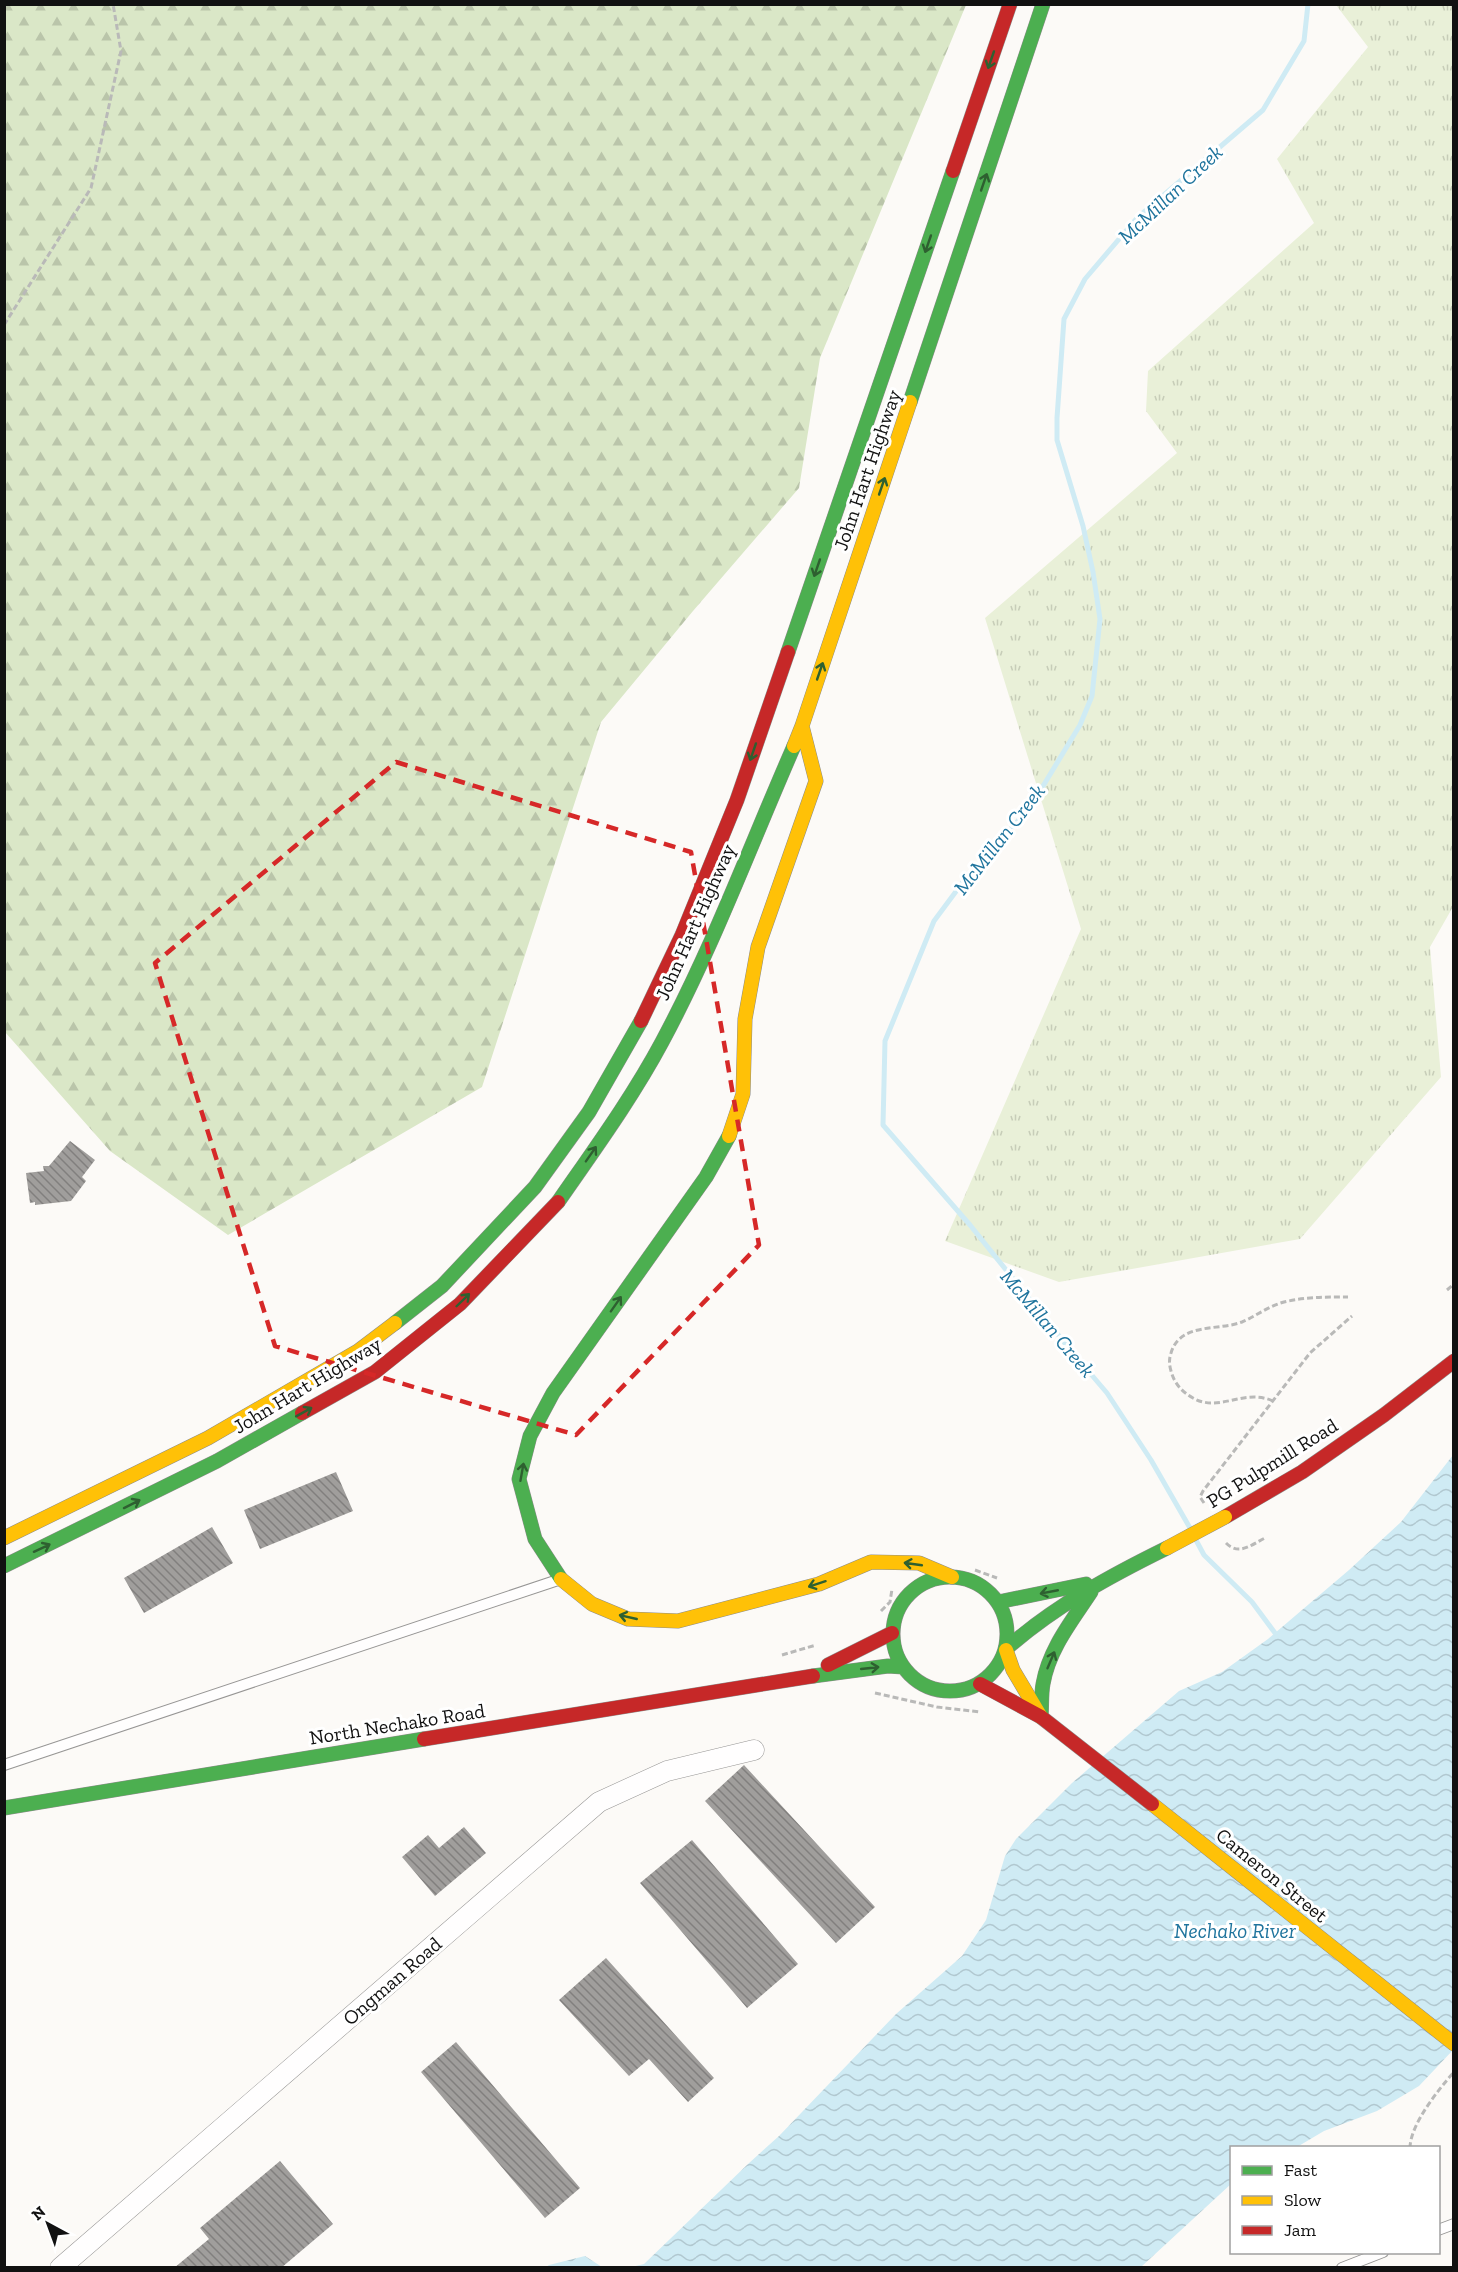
<svg xmlns="http://www.w3.org/2000/svg" width="1458" height="2272" viewBox="0 0 1458 2272" font-family="'Zilla Slab',serif">
	<defs>
		<pattern id="forest-firs" width="22" height="20" patternUnits="userSpaceOnUse" patternTransform="scale(1.5)"><rect width="22" height="20" fill="#dae7c7"/><path d="M5 1l3.5 6h-7zM16 11l3.5 6h-7z" fill="#bac5aa"/></pattern>
		<pattern id="park-tufts" width="24" height="20" patternUnits="userSpaceOnUse" patternTransform="scale(1.5)"><rect width="24" height="20" fill="#e9f0d8"/><path d="M3 7l-1-3M5 7V3M7 7l1-3M15 17l-1-3M17 17v-4M19 17l1-3" fill="none" stroke="#c7cdb8"/></pattern>
		<pattern id="water-waves" width="16" height="10" patternUnits="userSpaceOnUse" patternTransform="scale(1.5)"><rect width="16" height="10" fill="#cfebf4"/><path d="M0 5q4-4 8 0t8 0" fill="none" stroke="#b1c8d0"/></pattern>
		<pattern id="building-back-hatch" width="6" height="6" patternUnits="userSpaceOnUse" patternTransform="scale(1.5)"><rect width="6" height="6" fill="#a09e9c"/><path d="M-1 5l2 2M0 0l6 6M5-1l2 2" fill="none" stroke="#817f7e"/></pattern>
	</defs>
	<rect width="100%" height="100%" fill="#fcfaf7"/>
	<!-- forest -->
	<path fill="url(#forest-firs)" d="M4,5H966L820,358L799,488L693,611L601,722L482,1087L228,1235L110,1151L5,1032Z"/>
	<!-- park -->
	<path fill="url(#park-tufts)" d="M1336,5H1453L1454,905L1430,947L1441,1077L1300,1239L1059,1282L945,1241L1081,929L985,618L1177,453L1146,411L1148,371L1314,223L1277,159L1368,47Z"/>
	<!-- water -->
	<path fill="url(#water-waves)" d="M1453,1455V2050L1419,2086L1377,2111L1324,2131L1297,2147L1232,2148L1231,2184L1141,2267L627,2268L644,2264L748,2164L779,2136L896,2014L962,1956L986,1920L1005,1856L1016,1839L1072,1783L1179,1691L1222,1672L1268,1639L1349,1570L1401,1522Z
		M585,2256L602,2267H609H546L549,2265Z"/>
	<g fill="none" stroke-linecap="round" stroke-linejoin="round">
		<!-- stream -->
		<path stroke="#cfebf4" stroke-width="5" d="M1190,1528L1151,1460L1107,1393L1072,1352L970,1225L883,1125L885,1041L934,921L963,882L1024,814L1037,796L1080,725L1092,696L1100,619L1093,572L1083,526L1057,440V418L1064,319L1085,279L1137,218L1263,110L1304,41L1308,4
			M1197,1542L1204,1555L1252,1602L1275,1633"/>
	</g>
	<!-- building -->
	<path fill="url(#building-back-hatch)" d="M70,1141L95,1160L82,1177L86,1181L71,1201L35,1205V1202L30,1203L26,1173L44,1171L43,1166H49Z
		M336,1472L353,1511L260,1549L244,1510Z
		M212,1527L233,1563L144,1613L124,1578Z
		M744,1765L875,1907L836,1943L705,1801Z
		M464,1827L486,1853L435,1896L402,1857L428,1835L439,1848Z
		M692,1840L798,1964L747,2008L640,1883Z
		M606,1958L714,2078L688,2102L649,2059L629,2076L559,2000Z
		M456,2042L580,2188L545,2218L421,2072Z
		M280,2161L333,2224L281,2268H174L209,2239L200,2228Z"/>
	<g fill="none" stroke-linecap="round" stroke-linejoin="round">
		<!-- lane casing -->
		<g stroke="#979695" stroke-width="12">
			<path id="lane" d="M4,1765L558,1580
				M1438,2230L1454,2224
				M1342,2268L1383,2252"/>
		</g>
		<!-- street casing -->
		<g stroke="#979695" stroke-width="21">
			<path id="street" d="M60,2268L599,1802L667,1771L754,1750"/>
		</g>
		<!-- fast casing -->
		<g stroke="#8d8d8b" stroke-width="15">
			<path id="fast" d="M910,402L1043,4
				M788,652L953,171
				M558,1202C594,1150 632,1098 662,1042C713,947 751,844 794,746
				M395,1323L442,1286L535,1187L589,1112L641,1021
				M4,1566L217,1461L302,1413
				M893 1634a57 57 0 1 1 114 0a57 57 0 1 1-114 0Z
				M561,1579L535,1539L519,1479L530,1436L553,1393L706,1177L729,1136
				M998,1602L1086,1584
				M1007,1648C1055,1606 1110,1576 1167,1548
				M813,1676L888,1666L903,1667
				M1041,1717C1042,1706 1041,1695 1043,1684C1049,1649 1072,1621 1091,1592
				M4,1808L424,1739"/>
		</g>
		<!-- slow casing -->
		<g stroke="#8d8d8b" stroke-width="15">
			<path id="slow" d="M794,746L802,726L910,402
				M729,1136L743,1094L745,1019L758,947L816,781L802,726
				M4,1538L208,1438L358,1351L395,1323
				M561,1579L592,1604L628,1619L678,1621L819,1584L871,1562L919,1563L952,1577
				M1006,1650L1013,1670L1041,1717
				M1152,1804L1454,2044"/>
		</g>
		<!-- jam casing -->
		<g stroke="#8d8d8b" stroke-width="15">
			<path id="jam" d="M953,171L1010,4
				M641,1021L682,935L737,800L788,652
				M302,1413L375,1372L460,1304L558,1202
				M1225,1517L1302,1472L1384,1415L1454,1361
				M828,1665L892,1633
				M980,1684L1041,1717L1152,1804
				M424,1739L813,1676"/>
		</g>
		<!-- path -->
		<path stroke="#b9b9b8" stroke-width="3" stroke-dasharray="6 3" stroke-linecap="butt" d="M4,325L91,188L121,51L113,4
			M1447,1290L1454,1284
			M1273,1401C1244,1388 1219,1413 1193,1398C1182,1392 1174,1383 1171,1371C1169,1364 1169,1359 1171,1353C1180,1322 1219,1331 1242,1322C1256,1316 1269,1306 1284,1302C1305,1297 1326,1297 1348,1297
			M1204,1503L1200,1497L1203,1491L1310,1353L1352,1316
			M1226,1543C1239,1556 1251,1545 1265,1538
			M975,1570L997,1578
			M881,1611L890,1602L892,1589
			M782,1655L816,1645
			M875,1693L937,1707L980,1712
			M1410,2148C1410,2125 1438,2090 1454,2072"/>
		<!-- lane -->
		<use href="#lane" stroke="#fffefe" stroke-width="10"/>
		<!-- street -->
		<use href="#street" stroke="#fffefe" stroke-width="20"/>
		<!-- fast -->
		<use href="#fast" stroke="#4caf50" stroke-width="14"/>
		<!-- slow -->
		<use href="#slow" stroke="#ffc107" stroke-width="14"/>
		<!-- jam -->
		<use href="#jam" stroke="#c62828" stroke-width="14"/>
		<!-- slow-bridge casing -->
		<g stroke="#8d8d8b" stroke-width="15" stroke-linecap="butt">
			<path id="slow-bridge" d="M1167,1548L1225,1517"/>
		</g>
		<!-- slow-bridge -->
		<use href="#slow-bridge" stroke="#ffc107" stroke-width="14"/>
	</g>
	<!-- one-way arrows -->
	<defs><path id="oneway-shaft" d="M-6 0H5M1.5-3L5.5 0L1.5 3" fill="none" stroke-width="1.6" stroke-linecap="round" stroke-linejoin="round" transform="scale(1.5)"/></defs>
	<g stroke="#2e6030">
		<use href="#oneway-shaft" transform="translate(991 60) rotate(109)"/>
		<use href="#oneway-shaft" transform="translate(984 182) rotate(-71)"/>
		<use href="#oneway-shaft" transform="translate(928 244) rotate(109)"/>
		<use href="#oneway-shaft" transform="translate(882 486) rotate(-71)"/>
		<use href="#oneway-shaft" transform="translate(817 568) rotate(109)"/>
		<use href="#oneway-shaft" transform="translate(820 671) rotate(-71)"/>
		<use href="#oneway-shaft" transform="translate(753 752) rotate(109)"/>
		<use href="#oneway-shaft" transform="translate(591 1154) rotate(-55)"/>
		<use href="#oneway-shaft" transform="translate(463 1300) rotate(-44)"/>
		<use href="#oneway-shaft" transform="translate(616 1304) rotate(-55)"/>
		<use href="#oneway-shaft" transform="translate(304 1412) rotate(-29)"/>
		<use href="#oneway-shaft" transform="translate(522 1472) rotate(-80)"/>
		<use href="#oneway-shaft" transform="translate(132 1504) rotate(-27)"/>
		<use href="#oneway-shaft" transform="translate(42 1548) rotate(-25)"/>
		<use href="#oneway-shaft" transform="translate(913 1564) rotate(-172)"/>
		<use href="#oneway-shaft" transform="translate(817 1584) rotate(162)"/>
		<use href="#oneway-shaft" transform="translate(1049 1592) rotate(169)"/>
		<use href="#oneway-shaft" transform="translate(628 1617) rotate(-167)"/>
		<use href="#oneway-shaft" transform="translate(1051 1660) rotate(-67)"/>
		<use href="#oneway-shaft" transform="translate(870 1668) rotate(-6)"/>
	</g>
	<!-- marked area -->
	<path fill="none" stroke="#d62828" stroke-width="4.5" stroke-dasharray="12 8" stroke-linejoin="round" d="M396,762L691,852L759,1245L576,1435L275,1346L155,963Z"/>
	<g text-anchor="middle" dominant-baseline="central" stroke-width="6" stroke-linejoin="round" paint-order="stroke">
		<!-- street labels -->
		<g font-size="20" fill="#111" stroke="#fff">
			<text transform="translate(867 470) rotate(-71)">John Hart Highway</text>
			<text transform="translate(695 922) rotate(-66)">John Hart Highway</text>
			<text transform="translate(307 1385) rotate(-31)">John Hart Highway</text>
			<text transform="translate(1272 1463) rotate(-32)">PG Pulpmill Road</text>
			<text transform="translate(397 1724) rotate(-9)">North Nechako Road</text>
			<text transform="translate(1272 1875) rotate(39)">Cameron Street</text>
			<text transform="translate(392 1981) rotate(-41)">Ongman Road</text>
		</g>
		<!-- water labels -->
		<g font-size="21" font-style="italic" fill="#1f749d" stroke="#fff">
			<text transform="translate(1170 194) rotate(-43)">McMillan Creek</text>
			<text transform="translate(999 839) rotate(-52)">McMillan Creek</text>
			<text transform="translate(1048 1323) rotate(50)">McMillan Creek</text>
			<text x="1235" y="1930">Nechako River</text>
		</g>
	</g>
	<!-- border -->
	<rect width="1458" height="2272" fill="none" stroke="#111111" stroke-width="12"/>
	<!-- legend -->
	<rect x="1230" y="2146" width="210" height="108" fill="#ffffff" stroke="#a0a0a0" stroke-width="1.5"/>
	<rect x="1242" y="2166" width="30" height="9" fill="#4caf50" stroke="#a0a0a0" stroke-width="1.5"/>
	<text x="1284" y="2176" font-size="18" fill="#111111">Fast</text>
	<rect x="1242" y="2196" width="30" height="9" fill="#ffc107" stroke="#a0a0a0" stroke-width="1.5"/>
	<text x="1284" y="2206" font-size="18" fill="#111111">Slow</text>
	<rect x="1242" y="2226" width="30" height="9" fill="#c62828" stroke="#a0a0a0" stroke-width="1.5"/>
	<text x="1284" y="2236" font-size="18" fill="#111111">Jam</text>
	<!-- north arrow -->
	<g transform="translate(48 2224) rotate(319)" stroke="#ffffff" stroke-width="4.5" paint-order="stroke">
	<path d="M0-4.5L10 22L0 15L-10 22Z" fill="#111111"/>
	<text y="-9" font-size="16" font-weight="bold" text-anchor="middle" fill="#111111">N</text>
	</g>
</svg>
